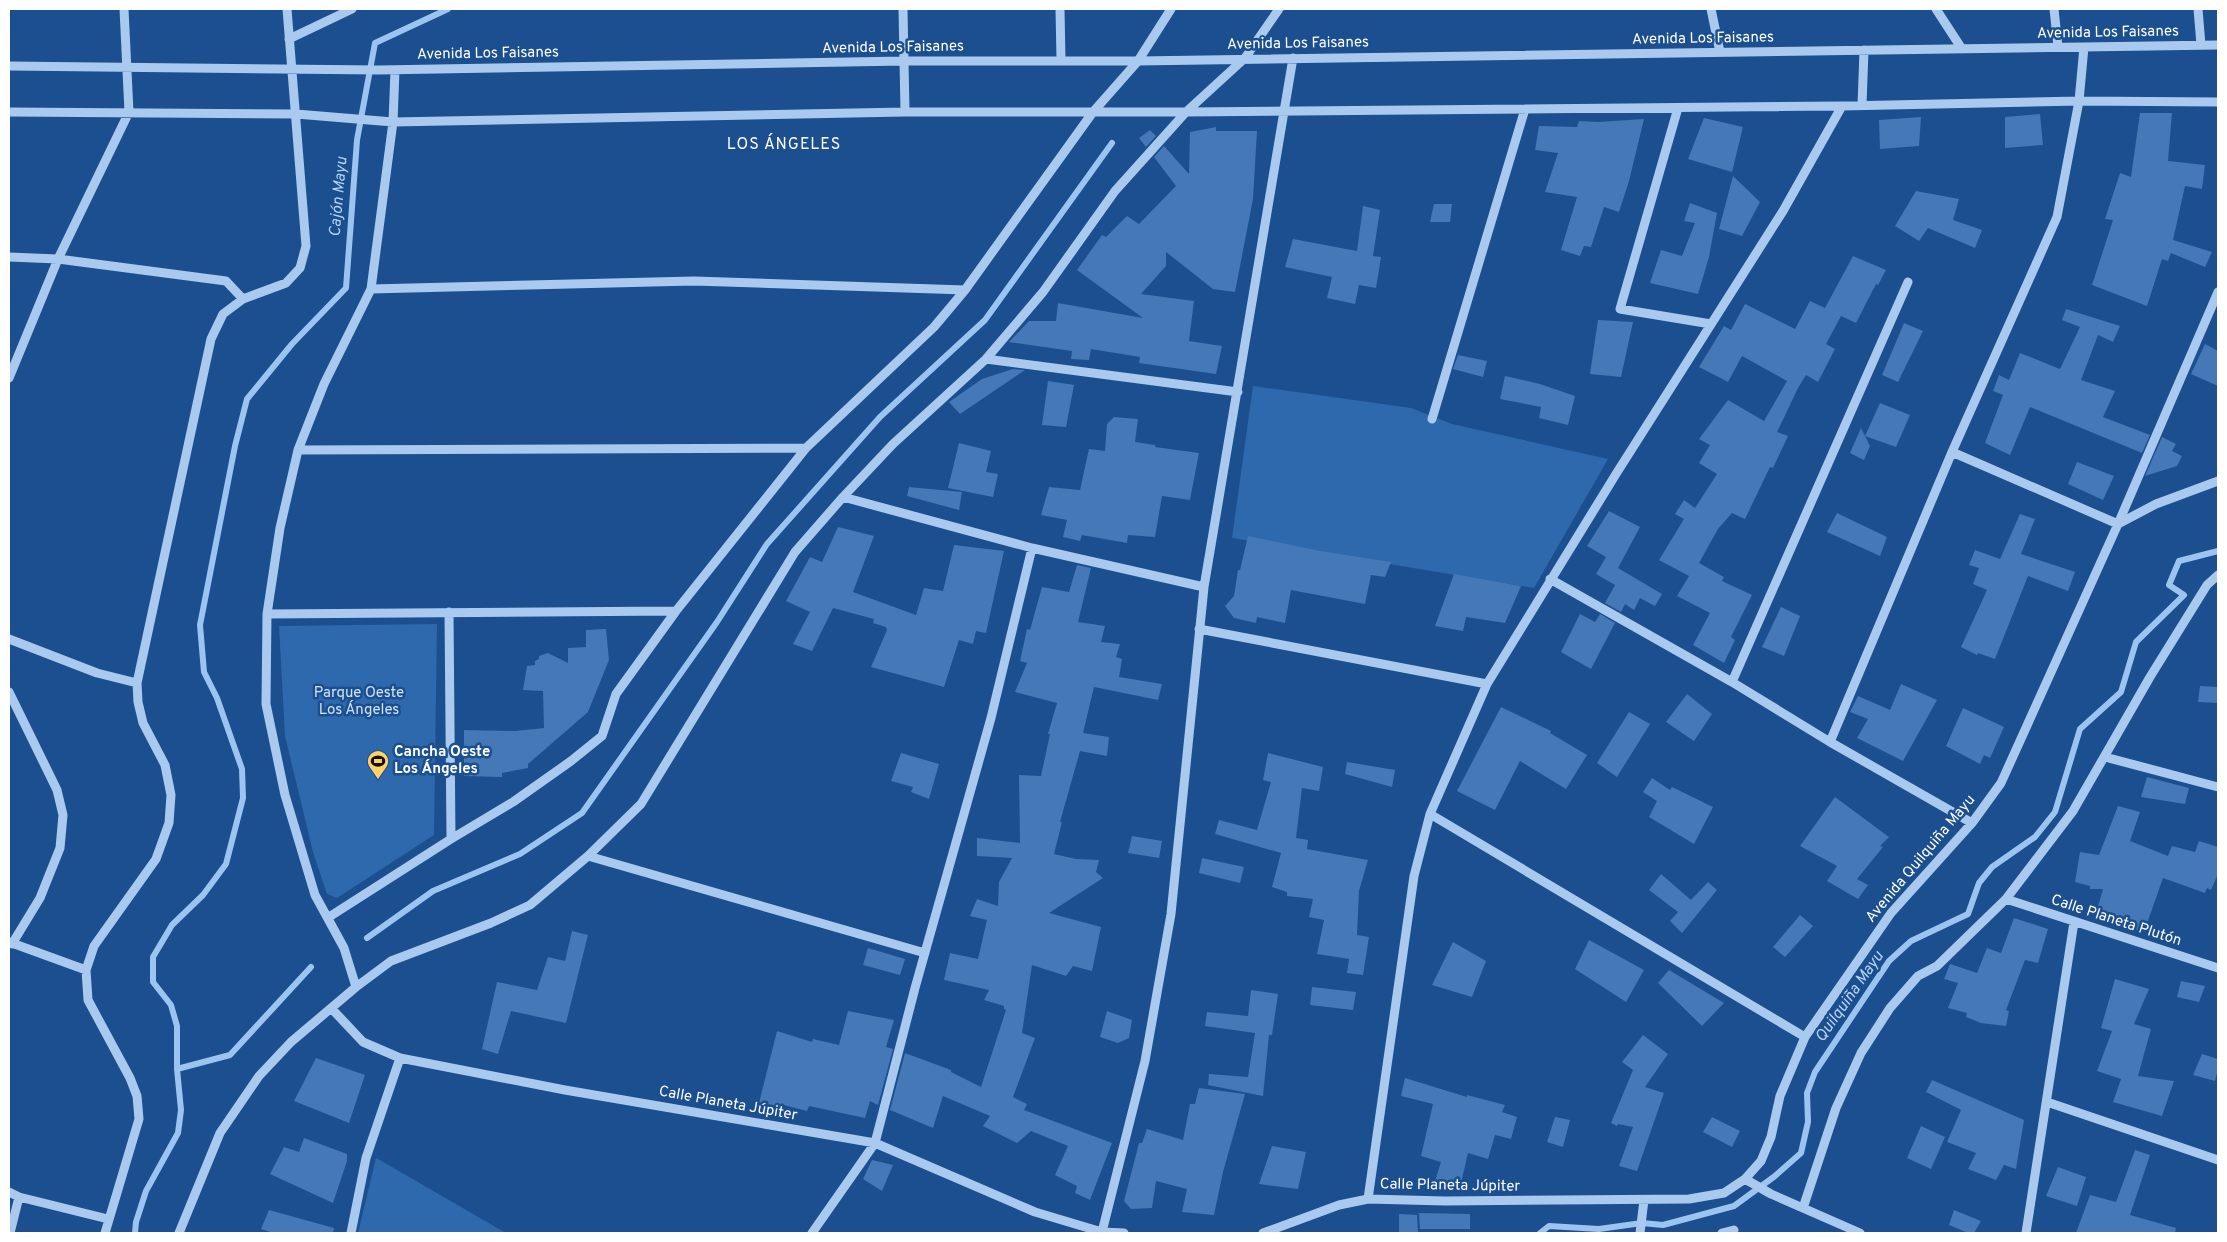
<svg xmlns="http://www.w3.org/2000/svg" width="2227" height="1242" viewBox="0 0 2227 1242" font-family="Overpass,sans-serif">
	<rect width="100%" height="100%" fill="#1b4f8f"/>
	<!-- green -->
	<path fill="#2e69ad" d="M1253,386L1411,408L1452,424L1608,459L1534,588L1232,538Z
		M437,624L434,835L337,898L327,894L313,852L285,736L279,626Z
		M376,1158L385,1163L506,1233H358Z"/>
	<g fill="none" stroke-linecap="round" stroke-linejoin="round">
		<!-- stream -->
		<path stroke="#9cc4f0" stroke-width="6" d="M367,938L433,891L520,854L582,813L717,622L767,544L880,417L985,320L1112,143
			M177,1069L230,1055L311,967
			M135,1233L136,1222L146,1191L178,1133L181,1110L177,1069V1026L171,1005L153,982V957L172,925L203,895L226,864L243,798L242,769L217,698L204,672L200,625L235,446L247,399L292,344L346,288L357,140L375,43L448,9
			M1540,1233L1549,1226L1599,1229L1642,1223L1663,1225L1734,1206L1775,1176L1801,1153L1808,1122L1807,1093L1815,1072L1889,961L1911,941L1968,914L1979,883L1992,867L2035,837L2055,812L2080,729L2121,692L2136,642L2184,595L2169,585L2179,561L2218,551"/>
	</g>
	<!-- building -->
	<path fill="#4478b7" d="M2140,113H2172L2168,161L2205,165L2202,189L2185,186L2173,240L2212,252L2205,267L2171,253L2168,261L2162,259L2147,306L2092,285L2113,220L2105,219L2120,173L2131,177Z
		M2040,114L2043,145L2005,148V117Z
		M1921,117L1919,146L1880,149L1879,120Z
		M1704,118L1743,127L1732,172L1688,159Z
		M1644,119L1629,181L1619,212L1604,207L1591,247L1584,246L1580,256L1561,250L1577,197L1545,192L1558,153L1535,150L1539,126L1577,127L1579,121L1598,122Z
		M1216,127V131H1257L1253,199L1235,292L1213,289L1166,252V266L1141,294L1194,301L1189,341L1222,346L1216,374L1139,363L1140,357L1091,349L1089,360L1071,359L1072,351L1009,342L1029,321H1056L1058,303L1143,318L1077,270L1102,235L1106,237L1127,216L1139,224L1176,186L1154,157L1164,146L1189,174L1190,132Z
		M1150,130L1156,136L1146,147L1139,138Z
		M1733,176L1760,202L1742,236L1719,229Z
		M1916,191L1959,199L1953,220L1982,230L1975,248L1928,228L1919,241L1895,226Z
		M1690,203L1717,213L1709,257L1698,294L1650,283L1661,250L1682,256L1695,223L1684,221Z
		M1434,204H1452L1450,222H1430Z
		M1363,206L1380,210L1373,256L1381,257L1376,288L1359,285L1355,304L1327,298L1332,277L1285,267L1293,239L1357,251Z
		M1853,256L1886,270L1878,285L1876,284L1856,323L1841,316L1826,344L1835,349L1818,382L1806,375L1798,388L1777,432L1788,436L1773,468L1770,467L1745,519L1732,513L1718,529L1699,563L1724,577L1722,581L1752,595L1731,637L1735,640L1724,663L1693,645L1710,613L1677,596L1689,576L1659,560L1684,519L1675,514L1684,500L1695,508L1717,474L1699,463L1710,445L1699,439L1728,400L1764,421L1787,381L1742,356L1728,382L1699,367L1724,326L1731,330L1745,304L1795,329L1810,301L1825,308Z
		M2066,309L2120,326L2113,342L2098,335L2081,380L2115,391L2103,417L2150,435L2142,453L2030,407L2010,455L1985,443L2003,395L1993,391L1999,375L2009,380L2020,353L2060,369L2080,327L2062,320Z
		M1598,320L1633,322L1621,377L1590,374Z
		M1904,323L1923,331L1898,382L1882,375Z
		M2205,344L2218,351V386L2191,374Z
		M1458,355L1487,361L1483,377L1453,369Z
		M1013,369L1025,370L960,414L949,402L982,379Z
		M1505,376L1540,384L1575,396L1568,425L1539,418L1541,407L1500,399Z
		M1048,381L1074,385L1066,427L1042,425Z
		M1880,403L1910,415L1896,447L1865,436Z
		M1114,417L1138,419L1135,442L1155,445V447L1199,453L1190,500L1162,496L1155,537L1128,535L1127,543L1082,535L1080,541L1063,537L1067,520L1041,515L1049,487L1080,490L1089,449L1105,451L1107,424Z
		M1861,428L1870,446L1864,460L1850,453Z
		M2162,437L2176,444L2172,451L2182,456L2177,466L2145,476Z
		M959,443L991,451L986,472L998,474L993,497L948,488Z
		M2077,462L2114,476L2103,500L2068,484Z
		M909,487L962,492L959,510L907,496Z
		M1609,511L1640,527L1618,568L1662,594L1655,606L1640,598L1634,610L1625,604L1621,612L1605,603L1615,585L1596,574L1606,557L1587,546Z
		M1837,513L1887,537L1880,556L1827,532Z
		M2020,514L2035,519L2021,554L2075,572L2068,591L2028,576L1995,659L1978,653L1977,655L1961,647L1987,590L1973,584L1979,568L1969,565L1975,550L2000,559Z
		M838,527L874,536L853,592L916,615L924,588L943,591L954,545L1004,551L986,633L976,631L973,644L959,640L944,687L871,667L887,630L886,627L873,623L874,619L833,608L812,651L793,644L810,612L786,601L810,557L822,562Z
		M1248,536L1320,551L1391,562L1385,577L1371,575L1365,604L1291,590L1285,623L1257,617L1256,623L1234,618L1225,606L1234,596L1238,570H1240Z
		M1077,565L1091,568L1078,622L1105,626L1101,642L1120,644L1116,657L1122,659L1119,677L1162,684L1158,700L1094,687L1083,733L1109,737L1107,756L1080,751L1060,822H1062L1054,854L1076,859L1099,860L1096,872L1103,878L1049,913L1101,927L1092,971L1073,966L1066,976L1032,965L1022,1033L1035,1038L1013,1097L1027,1104L1024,1110L1112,1143L1090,1200L1075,1193L1077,1186L1055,1175L1068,1146L1031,1131L1017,1143L983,1126L990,1116L943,1096L933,1128L890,1110L905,1053L951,1070V1072L981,1087L1006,1010L1004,1009V1006L984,1000L989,990L944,980L950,953L978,959L987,920L970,916L977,899L998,906L999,882L1012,858L977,856V838L1020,843L1019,775L1041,776L1050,734H1048L1057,703L1015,692L1027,663L1020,661L1027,629L1030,630L1042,587L1069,592Z
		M1454,574L1521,586L1505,623L1466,617L1463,631L1435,626Z
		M1781,607L1800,616L1784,656L1762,647Z
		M1580,614L1595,622L1600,614L1615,623L1591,669L1561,652Z
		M606,629L609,660L588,712L528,764V768L502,773V777L464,776V730L515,731L544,728L543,691L523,690L527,666L535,665V661L539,659V656L548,653L568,663V648L586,647V630Z
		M1901,684L1937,700L1903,761L1857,738L1868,719L1850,712L1858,696L1890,710Z
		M2200,686L2218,687V703L2198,702Z
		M1687,694L1712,714L1694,741L1666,722Z
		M1501,707L1551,731L1550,733L1587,755L1566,789L1520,761L1495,810L1457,791Z
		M1963,708L2004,727L1990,758L1984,755L1980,764L1946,746Z
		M1629,712L1650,724L1617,777L1597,763Z
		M901,753L939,764L929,799L911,792L913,787L891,781Z
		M1268,753L1323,767L1319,791L1302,788L1296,838L1308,840L1307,849L1368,860L1359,891L1357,935L1369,937L1363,975L1347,973L1349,959L1317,954L1324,920L1309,917L1313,899L1287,896V892L1272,887L1281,853L1215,834L1219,820L1257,830L1271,782L1263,780Z
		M1347,762L1395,770L1392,787L1345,774Z
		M2147,777L2189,788L2185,804L2141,797Z
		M1652,778L1670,790L1672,787L1713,807L1694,844L1649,817L1657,801L1643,792Z
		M1835,797L1889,837L1880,846L1883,847L1857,879L1868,885L1858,899L1827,881L1837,866L1800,846Z
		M2118,806L2140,812L2130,841L2168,856L2172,846L2195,852L2199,841L2218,847V874L2211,890L2207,888L2205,893L2163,878L2144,932L2095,917L2103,889H2090V886L2075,882L2080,852L2099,855Z
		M1132,836L1162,841L1159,858L1128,853Z
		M1202,858L1244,867L1240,883L1199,873Z
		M1661,874L1691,900L1708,882L1717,890L1682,933L1670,921L1678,912L1649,890Z
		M1800,915L1813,926L1785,957L1773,947Z
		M2014,918L2048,929L2038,963L2025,960L2006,1010L2009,1011L2006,1026L1981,1023L1966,1017L1967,1013L1948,1008L1958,983L1944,979L1950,964L1977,973L1987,948L2001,953Z
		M572,931L588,935L566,1023L511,1011L498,1054L482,1049L497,982L537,990L548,957L565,961Z
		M1589,940L1644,970L1626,1002L1575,969Z
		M1453,942L1486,961L1472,997L1432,985Z
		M868,948L905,959L900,975L863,965Z
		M1669,970L1724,1003L1702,1026L1658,983Z
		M2115,979L2149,989L2134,1024L2151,1029L2138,1076L2174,1081L2162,1116L2113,1102L2121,1079L2097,1071L2112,1031L2101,1028Z
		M2181,981L2205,986L2199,1002L2177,997Z
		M1312,987L1356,992L1353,1010L1310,1005Z
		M1251,990L1278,994L1272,1035H1269L1263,1096L1208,1085L1209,1074L1248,1077L1255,1033L1205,1026L1207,1012L1248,1016Z
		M848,1011L894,1020L886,1047L893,1049L878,1105L870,1101L865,1118L809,1106L807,1111L780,1104V1107L759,1103L777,1031L812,1042L813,1039L839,1045Z
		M1107,1011L1132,1020L1129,1038L1118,1043L1100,1037Z
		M1643,1035L1668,1054L1645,1087L1664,1093L1637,1171L1619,1166L1633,1127L1618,1124L1617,1126L1611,1123L1633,1070L1622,1062Z
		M2202,1054L2218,1059V1069L2215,1081L2193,1075Z
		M316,1058L365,1075L349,1123L294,1101Z
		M1405,1078L1467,1097V1095L1505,1105L1502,1112L1517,1117L1511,1139L1495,1135L1488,1159L1468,1153L1461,1183L1434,1184L1441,1162L1421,1156L1433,1104L1401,1096Z
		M1932,1080L2024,1120L2016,1169L2004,1165L1996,1180L1968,1169L1976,1153L1947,1142L1961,1110L1926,1092Z
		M1199,1088L1245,1094L1223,1172L1214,1215L1182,1212L1187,1189L1156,1181L1152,1208L1131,1209L1124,1201L1139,1143H1142L1147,1129L1183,1140L1190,1104H1195Z
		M1555,1117L1570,1120L1563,1147L1547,1142Z
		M1712,1117L1740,1131L1732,1147L1703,1132Z
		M1921,1126L1945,1137L1931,1169L1907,1158Z
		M304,1138L347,1154V1161L333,1203L270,1174L284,1147L299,1152Z
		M1272,1146L1306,1152L1298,1189L1259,1184Z
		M2135,1150L2150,1155L2130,1215L2176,1228L2175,1233H2076L2090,1195L2116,1202Z
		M872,1160L893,1165L882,1191L863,1179Z
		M2058,1167L2086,1177L2077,1206L2046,1196Z
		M269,1210L334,1228L333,1233H273L261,1229Z
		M1954,1210L1981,1221L1974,1233H1968L1949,1225Z
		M1419,1213L1470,1214V1229H1420Z
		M1399,1214L1417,1215L1418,1233H1399Z"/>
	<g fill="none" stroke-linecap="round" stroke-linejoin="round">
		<!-- minor -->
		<path stroke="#a9c9ee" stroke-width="9" d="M903,9L905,112
			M1060,9L1061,60
			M1711,9L1720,52
			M1936,9L1962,49
			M2054,9L2058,47
			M2198,9L2201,45
			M289,39L352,9
			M9,66L379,70L904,61H1138L2218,45
			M1862,105L1864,50
			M1678,108L1620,309L1711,324
			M9,112L296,114L393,122L905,112H1186L1842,106L2079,101L2218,102
			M9,257L58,259L226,281L243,299
			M371,289L694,281L965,290
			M986,359L1238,392
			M9,378L58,259L129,112L124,9
			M1432,419L1525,109
			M298,450L806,448
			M1952,452L2118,524
			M843,497L1032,548L1204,587
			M2118,524L2156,504L2218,481
			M1550,579L1732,682L1830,742L1972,823
			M449,612L451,839
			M267,614L676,611
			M1199,629L1487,684
			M9,639L97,673L137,683
			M1732,682L1908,282
			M9,692L57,790L63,815L60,848L40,898L12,944
			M1830,742L1952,452L2057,217L2079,101L2084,47
			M2105,757L2218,787
			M1430,814L1805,1037
			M588,856L925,953
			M2006,899L2218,968
			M329,917L451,839L513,802L571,761L602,736L616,694L676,611L806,448L934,327L965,290L1093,112L1138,61L1171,9
			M9,942L86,970
			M356,987L344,948L315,895L285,795L266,704L267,614L280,528L298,450L324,384L371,289L393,122L395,70
			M331,1008L363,1042L400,1058L565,1090L875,1143L1035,1212L1102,1232L1124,1233
			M2047,1102L2218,1160
			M1745,1179L1771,1194L1860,1233
			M9,1192L19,1197L108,1219
			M1368,1199L1414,876L1430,814L1487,684L1616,474L1783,211L1842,106
			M1803,1208L1836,1108L1861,1053L1890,1008L1918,976L1937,966L2006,899L2073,811L2150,677L2207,585L2218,575
			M1102,1232L1145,1061L1171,914L1204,587L1293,58
			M10,1233L19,1197
			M105,1233L139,1119L137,1096L130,1078L88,1000L86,970L94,946L156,859L169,823L171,795L165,765L143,723L138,702L137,683L211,339L223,314L243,299L286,283L300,268L306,246L287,9
			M179,1233L220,1133L259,1076L291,1042L356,987L391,961L491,923L530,905L588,856L641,804L795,552L843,497L893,444L986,359L1043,292L1115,191L1186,112L1245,58L1279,9
			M351,1233L366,1158L400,1058
			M812,1233L875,1143L915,988L991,718L1032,548
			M1263,1233L1339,1205L1368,1199L1445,1201L1689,1199L1724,1193L1745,1179L1761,1161L1771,1137L1780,1096L1805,1037L1891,913L1972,823L2001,783L2118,524L2218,292
			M1640,1233L1644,1200
			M1722,1233L1734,1230
			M2026,1233L2074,922"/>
	</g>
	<!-- icons -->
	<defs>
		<g id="stadium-pin" transform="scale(1.125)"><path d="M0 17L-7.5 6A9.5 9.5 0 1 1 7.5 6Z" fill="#ffd166" stroke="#1b4f8f"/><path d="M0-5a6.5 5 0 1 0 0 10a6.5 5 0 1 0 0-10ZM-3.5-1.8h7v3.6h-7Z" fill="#111"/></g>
	</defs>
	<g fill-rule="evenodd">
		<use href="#stadium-pin" x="378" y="761"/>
	</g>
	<g text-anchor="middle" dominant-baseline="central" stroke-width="5" stroke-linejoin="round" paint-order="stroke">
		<!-- street labels -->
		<g font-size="15" fill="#fff" stroke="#1b4f8f">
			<text transform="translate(2108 33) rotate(-1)">Avenida Los Faisanes</text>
			<text transform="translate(1703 39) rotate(-1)">Avenida Los Faisanes</text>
			<text transform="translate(1298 44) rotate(-1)">Avenida Los Faisanes</text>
			<text transform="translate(893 48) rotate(-1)">Avenida Los Faisanes</text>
			<text transform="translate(488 54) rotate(-1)">Avenida Los Faisanes</text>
			<text transform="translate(1921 859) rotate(-50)">Avenida Quilquiña Mayu</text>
			<text transform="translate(2116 921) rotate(18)">Calle Planeta Plutón</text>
			<text transform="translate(728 1104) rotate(10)">Calle Planeta Júpiter</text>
			<text transform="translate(1450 1186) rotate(1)">Calle Planeta Júpiter</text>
		</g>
		<!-- park labels -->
		<g font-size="15" fill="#cfe3fa" stroke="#1b4f8f">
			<text x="359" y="693">Parque Oeste<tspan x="359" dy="17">Los Ángeles</tspan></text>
		</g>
		<!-- poi labels -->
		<g font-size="15" font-weight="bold" fill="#fff" stroke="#1b4f8f" text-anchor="start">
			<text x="394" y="752">Cancha Oeste<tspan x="394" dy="17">Los Ángeles</tspan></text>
		</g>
		<!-- neighbourhood labels -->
		<g font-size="16" letter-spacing="1" fill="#fff" stroke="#1b4f8f">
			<text x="784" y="145">LOS ÁNGELES</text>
		</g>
		<!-- water labels -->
		<g font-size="16" font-style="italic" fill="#b5d3f5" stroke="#1b4f8f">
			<text transform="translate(339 197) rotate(-85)">Cajón Mayu</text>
			<text transform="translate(1850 997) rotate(-55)">Quilquiña Mayu</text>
		</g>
	</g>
	<!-- border -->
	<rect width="2227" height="1242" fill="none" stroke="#ffffff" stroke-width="20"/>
</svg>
